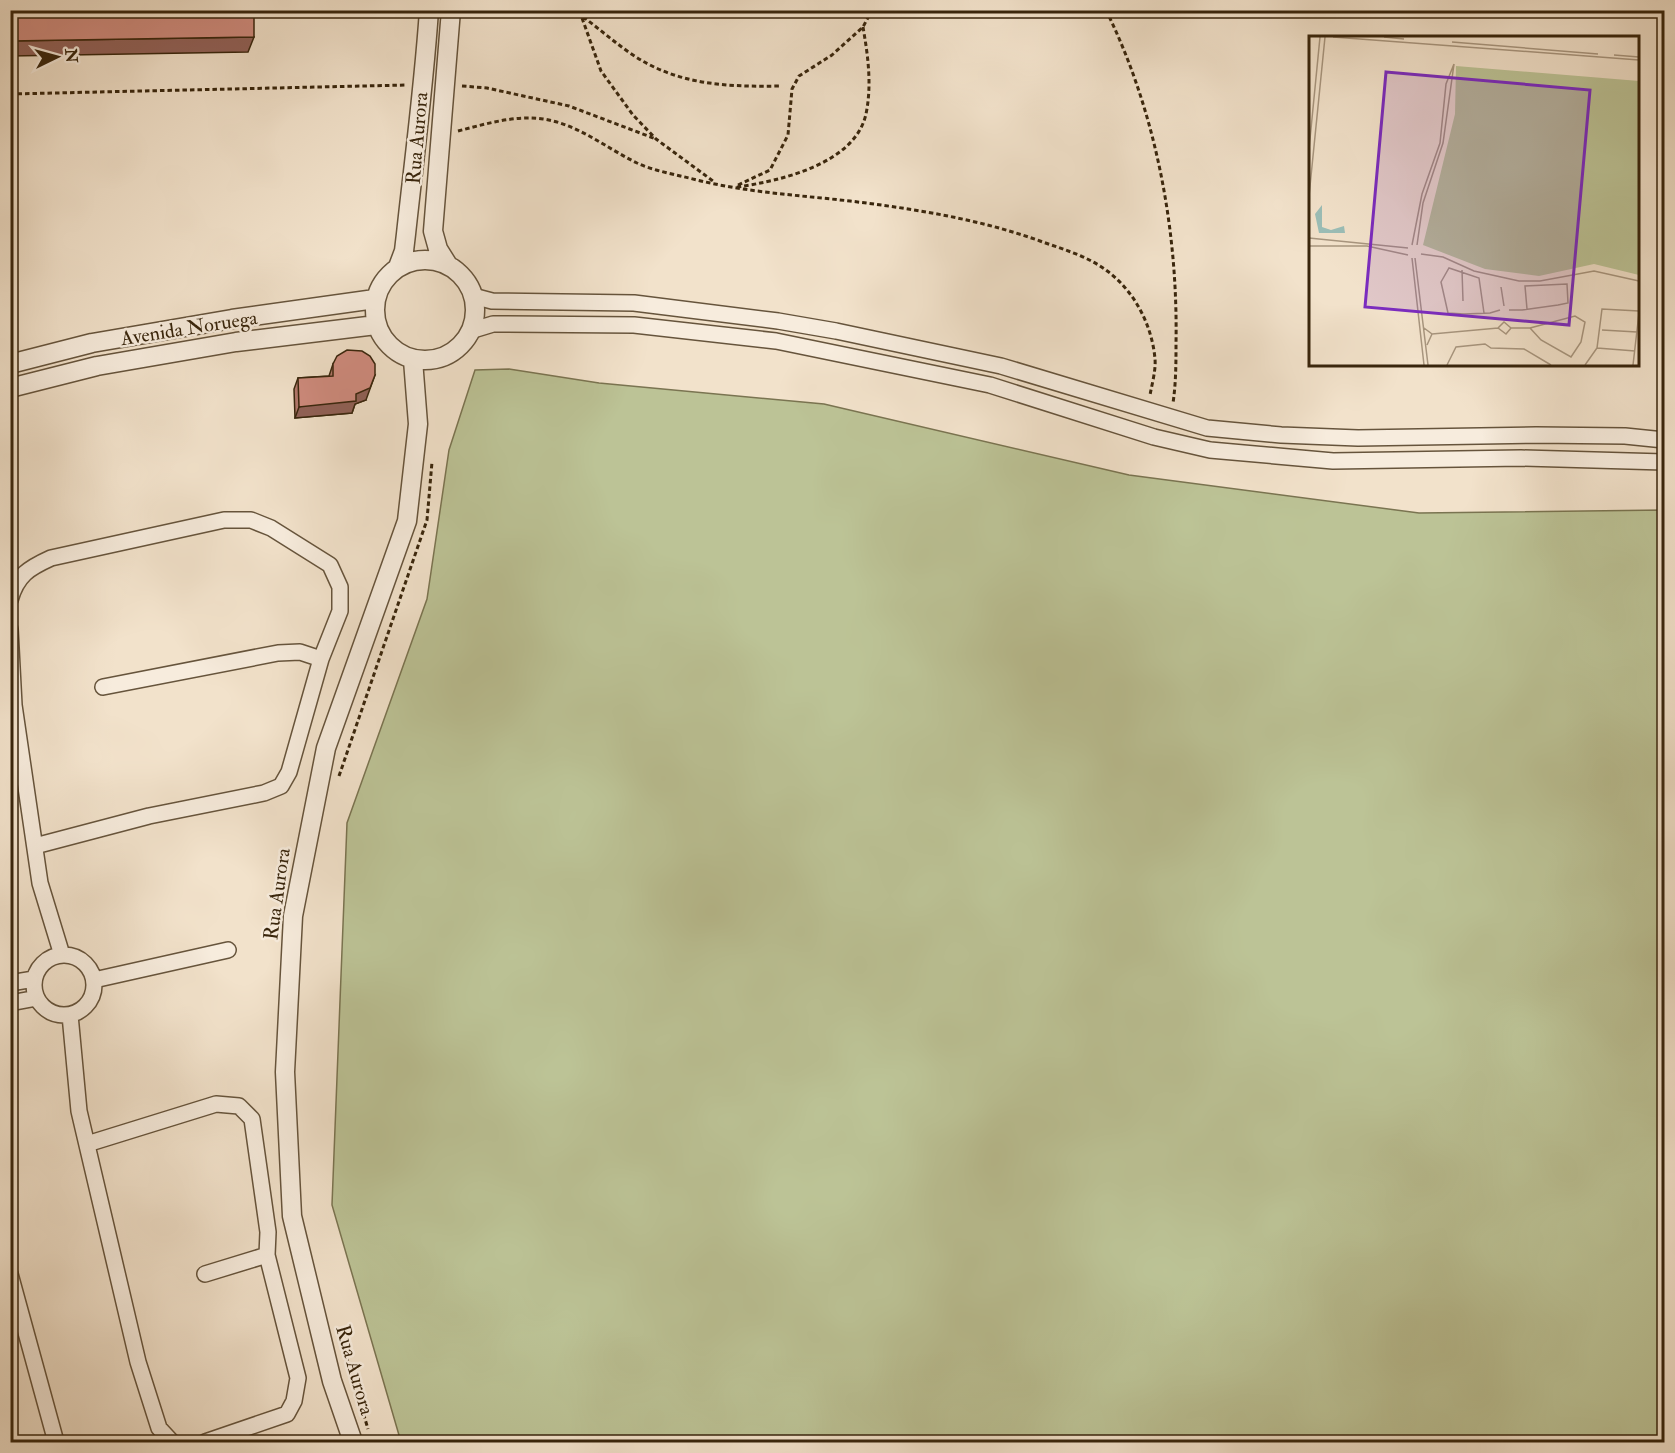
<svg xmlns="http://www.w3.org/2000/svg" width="1675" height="1453" viewBox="0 0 1675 1453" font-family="'IM FELL Double Pica',serif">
	<rect width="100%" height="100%" fill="#f2e2cb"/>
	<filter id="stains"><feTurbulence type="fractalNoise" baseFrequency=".00333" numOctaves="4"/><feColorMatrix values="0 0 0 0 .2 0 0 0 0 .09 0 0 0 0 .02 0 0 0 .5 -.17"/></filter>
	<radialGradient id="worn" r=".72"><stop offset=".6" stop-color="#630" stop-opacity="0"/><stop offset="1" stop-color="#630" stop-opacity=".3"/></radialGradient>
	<!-- green -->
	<path fill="#bcc396" stroke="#7a7451" stroke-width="1.5" d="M509,369L599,383L824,404L1129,475L1419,513L1664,510V1442H401L332,1205L347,823L427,599L449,450L475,370Z"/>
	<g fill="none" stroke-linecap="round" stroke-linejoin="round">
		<!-- minor casing -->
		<g stroke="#66543c" stroke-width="18">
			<path id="minor" d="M473,296L492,301L634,303L778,321L836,331L1001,366L1207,428L1281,435L1358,438L1536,435L1625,436L1664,440
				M470,331L493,324L634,325L776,341L990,385L1154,437L1210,450L1333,461L1521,458L1664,462
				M10,600C17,575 29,568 51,558L224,520H251L271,528L330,565L340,587V611L321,659L289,772L281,786L264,793L149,816L35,846
				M10,629L14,705L40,883L62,955
				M103,687L278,653L300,652L321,659
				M34 985a30 30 0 1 1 60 0a30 30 0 1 1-60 0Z
				M94,980L228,950
				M10,983L34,979
				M10,1003L37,998
				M70,1015L79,1111L138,1362L159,1428L172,1442
				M87,1144L216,1104L239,1106L252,1119L268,1232L267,1255L298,1378L294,1401L287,1414L205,1442
				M10,1274L56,1442
				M205,1274L267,1255"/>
		</g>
		<!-- tertiary casing -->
		<g stroke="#66543c" stroke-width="21">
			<path id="tertiary" d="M375 310a50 50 0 1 1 100 0a50 50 0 1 1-100 0Z
				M448,265L438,249L433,231L451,10
				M398,267L404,251L406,234C414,160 424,85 429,10
				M10,364L92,343L232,319L375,299
				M10,388L97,366L236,342L376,325
				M353,1442L332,1381L292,1216L285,1072L293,916L326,748L407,521L418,424L413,360"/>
		</g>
		<!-- path -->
		<path stroke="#38250c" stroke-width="3" stroke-dasharray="4.5 3" stroke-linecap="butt" d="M581,10L582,16C598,28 613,41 630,53C676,85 726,87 780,86
			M1106,10C1156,112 1178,230 1176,343C1176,363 1176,383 1173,403
			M582,18L601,71L633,115L656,139L713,181
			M462,86L487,88L569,106L656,139
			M10,94L407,85
			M458,131C485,124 515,115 543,119C578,124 606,148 637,163C652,170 672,174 689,178C742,192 796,195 850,201C915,209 979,219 1040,241C1062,249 1084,255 1103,268C1133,288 1152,324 1155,359C1156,370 1152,384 1150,395
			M738,185L770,170L788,135L792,89L799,76L832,55L863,27L872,10
			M737,187C780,181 855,164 866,114C872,85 868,56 863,27
			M339,776L427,520L432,462
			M340,1335L368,1429"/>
		<!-- minor -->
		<use href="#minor" stroke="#f7ecdd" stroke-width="15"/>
		<!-- tertiary -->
		<use href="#tertiary" stroke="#f7ecdd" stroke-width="18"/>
	</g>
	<!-- wall -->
	<path fill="#b2786c" stroke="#38250c" stroke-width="1.5" d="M333,364L366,400L355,404L352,413L295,418L294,389L298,378L329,376Z"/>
	<!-- shaded-wall -->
	<path fill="#916158" stroke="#38250c" stroke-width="1.5" d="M254,37L248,52L10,56V41Z
		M375,375L366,400L355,404L352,413L295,418L299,407Z"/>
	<!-- building -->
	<path fill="#cf8b7e" stroke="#38250c" stroke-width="1.5" d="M10,10H254V37L10,41Z
		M347,350L362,351L370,356L375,364V375L370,388L356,394V401L299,407L298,378L333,376V364L337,356Z"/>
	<g text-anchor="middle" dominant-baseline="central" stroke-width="5" stroke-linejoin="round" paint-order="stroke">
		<!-- street labels -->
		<g font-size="20" fill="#38250c" stroke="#f7ecdd">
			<text transform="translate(417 138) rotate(-85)">Rua Aurora</text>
			<text transform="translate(189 328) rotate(-9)">Avenida Noruega</text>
			<text transform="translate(277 894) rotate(-82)">Rua Aurora</text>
			<text transform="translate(355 1370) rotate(74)">Rua Aurora</text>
		</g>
	</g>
	<!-- overview -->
	<g transform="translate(1309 36)">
		<rect width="330" height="330" fill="#f2e2cb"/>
		<path d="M147,30L330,45V239L285,228L230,240L176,233L114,209L146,78Z" fill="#bcc396"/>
		<path d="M13,169V191L22,194L35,190L36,197H10L6,178Z" fill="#9bbeb7"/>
		<path fill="none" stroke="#a8967f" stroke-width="1.5" d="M24,1L330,24M75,1L95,3M143,6L289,18M305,19L330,21M0,113L11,1M0,160L16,1M0,202L99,212M103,209L113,158L131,107L137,48L145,28M108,209L114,167L134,107L145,28M0,210H58L99,219M112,218L134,221L165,235L210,245H231L285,235L330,245M103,222L115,329M106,222L119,329M153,234L154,265M192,251L195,270M200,274H213L249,269L259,267L258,248L216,250L218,273M175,277L170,242L140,232L132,246L139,277L155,278L181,277L191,274M115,292L123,298L118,309M202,292H221L232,304L262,321L272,306L276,286L266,280L221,292M293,294L328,296M123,298L189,292L197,298L202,292L195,286L189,292M288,312L326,315M138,329L147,311L176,308L182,312L215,313L242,329M276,329L288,312L293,273L330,275M324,329L330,277"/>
		<path fill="#7b2cbf" fill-opacity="0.15" stroke="#7b2cbf" stroke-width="3" d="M77,36L281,54L260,289L56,271Z"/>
		<rect width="330" height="330" fill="none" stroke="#38250c" stroke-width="3"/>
	</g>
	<!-- margin -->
	<rect width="1675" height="1453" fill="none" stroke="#f2e2cb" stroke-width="36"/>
	<rect x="12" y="12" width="1651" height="1429" fill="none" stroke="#38250c" stroke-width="3"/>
	<rect x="18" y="18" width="1639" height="1417" fill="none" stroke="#38250c" stroke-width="1.5"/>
	<!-- north arrow -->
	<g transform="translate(57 57) rotate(85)" stroke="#f7ecdd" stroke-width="4.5" paint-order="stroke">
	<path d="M0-4.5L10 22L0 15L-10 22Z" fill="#38250c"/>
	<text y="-9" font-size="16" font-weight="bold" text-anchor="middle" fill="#38250c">N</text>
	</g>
	<rect width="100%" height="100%" filter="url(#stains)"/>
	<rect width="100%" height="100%" fill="url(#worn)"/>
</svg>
